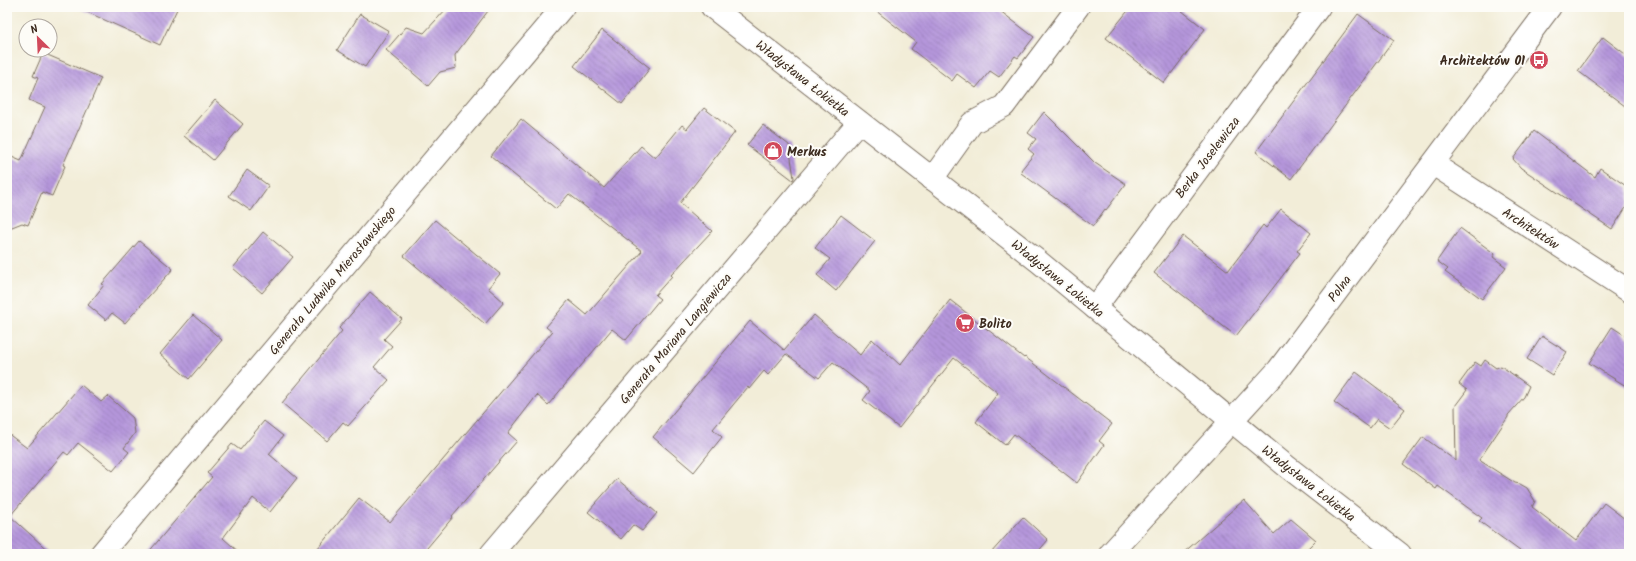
<svg xmlns="http://www.w3.org/2000/svg" width="1636" height="561" font-family="Kalam,sans-serif">
  <style>
    .building { fill: url(#building-back-hatch) }
    .lines { fill: none; stroke-linecap: round; stroke-linejoin: round }
    .minor-casing { stroke: #7b6e5f; stroke-width: 24 }
    .minor { stroke: #fff; stroke-width: 22 }
    .labels { text-anchor: middle; stroke-width: 4; stroke-linejoin: round; paint-order: stroke }
    .poi-label { font-size: 13px; font-weight: bold; fill: #3b2a1e; stroke: #fdfcf7; text-anchor: start }
    .street-label { font-size: 13px; fill: #3b2a1e; stroke: #fdfcf7 }
  </style>
  <defs>
    <pattern id="building-back-hatch" width="6" height="6" patternUnits="userSpaceOnUse"><rect width="6" height="6" fill="#b596dc"/><path d="M-1 5l2 2M0 0l6 6M5-1l2 2" fill="none" stroke="#947bb2"/></pattern>
  </defs>
  <rect width="100%" height="100%" fill="#fdfcf7"/>
  <filter id="ink" filterUnits="userSpaceOnUse"><feTurbulence type="fractalNoise" baseFrequency=".025" numOctaves="2"/><feDisplacementMap in="SourceGraphic" scale="8" xChannelSelector="R" yChannelSelector="G"/><feConvolveMatrix kernelMatrix="1 2 1 2 8 2 1 2 1" color-interpolation-filters="sRGB"/></filter>
  <filter id="wash" filterUnits="userSpaceOnUse"><feTurbulence type="fractalNoise" baseFrequency=".012" numOctaves="4" result="noise"/><feDisplacementMap in="SourceGraphic" scale="16" xChannelSelector="R" yChannelSelector="G"/><feGaussianBlur stdDeviation="0.9" result="paint"/><feColorMatrix in="noise" values="0 0 0 0 0 0 0 0 0 0 0 0 0 0 0 0 0 1.4 0 .05"/><feComposite in="paint" operator="in"/></filter>
  <g filter="url(#wash)">
    <rect width="100%" height="100%" fill="#f2edd8"/>
    <g id="blocks">
      <!-- building -->
      <g class="building">
        <polygon points="76,7 178,7 160,45"/>
        <polygon points="448,7 491,7 455,55 456,68 440,72 428,86 386,50 406,27 424,33"/>
        <polygon points="871,7 995,7 1034,37 1018,58 1015,56 999,77 990,71 976,88 957,74 952,81 911,49 916,42"/>
        <polygon points="1131,7 1177,7 1205,29 1164,83 1106,38"/>
        <polygon points="360,14 389,31 365,67 337,50"/>
        <polygon points="1358,14 1394,40 1291,179 1256,152"/>
        <polygon points="602,30 650,68 622,104 574,66"/>
        <polygon points="1603,37 1629,57 1629,109 1578,71"/>
        <polygon points="43,53 101,78 63,165 65,166 52,196 42,192 28,225 22,223 7,229 7,155 21,161 45,107 29,100 38,78 33,76"/>
        <polygon points="215,100 243,124 213,160 184,136"/>
        <polygon points="704,108 735,132 680,203 712,231 671,275 672,276 655,295 660,299 626,340 612,329 548,405 537,395 508,433 517,441 452,516 453,517 422,554 313,554 359,498 390,522 552,332 546,327 569,300 587,315 642,251 569,194 556,209 491,156 521,119 604,188 641,146 655,158 682,125 687,129"/>
        <polygon points="1044,112 1095,163 1126,184 1106,210 1105,209 1093,226 1021,173 1022,172 1021,170 1034,154 1028,149 1036,139 1028,133"/>
        <polygon points="763,125 789,145 794,178 793,180 747,145"/>
        <polygon points="1534,131 1595,177 1600,168 1629,188 1629,203 1612,229 1521,168 1513,159"/>
        <polygon points="247,170 269,186 251,211 229,196"/>
        <polygon points="1281,209 1311,233 1297,251 1300,253 1236,336 1154,273 1183,236 1228,271 1263,225 1266,228"/>
        <polygon points="841,215 875,241 836,291 817,275 830,259 815,248"/>
        <polygon points="435,220 500,274 488,288 504,302 485,324 404,256"/>
        <polygon points="1460,228 1495,254 1493,257 1506,267 1482,299 1445,272 1448,269 1437,261"/>
        <polygon points="263,232 293,257 262,293 233,268"/>
        <polygon points="139,241 173,269 125,323 112,313 106,320 88,305 104,285 102,284"/>
        <polygon points="370,292 402,319 384,339 392,346 374,367 389,380 348,426 343,422 327,441 282,403 342,331 339,328"/>
        <polygon points="950,300 1024,358 1025,357 1112,424 1099,441 1104,445 1077,483 1014,434 1005,445 976,422 998,393 954,358 899,428 863,400 870,391 833,362 819,378 786,354 768,375 764,371 749,389 748,387 713,429 722,437 694,472 653,437 750,321 784,350 814,315 860,355 872,339 900,365"/>
        <polygon points="193,315 222,340 189,379 160,354"/>
        <polygon points="1612,327 1629,338 1629,388 1589,363"/>
        <polygon points="1542,336 1567,352 1552,375 1527,359"/>
        <polygon points="1485,360 1496,368 1501,366 1529,386 1524,397 1508,415 1508,417 1479,460 1515,483 1520,484 1527,488 1535,501 1532,507 1576,541 1604,503 1629,522 1629,554 1524,554 1479,521 1482,518 1438,486 1436,489 1403,464 1423,437 1456,461 1455,406 1467,390 1459,384 1475,362 1481,366"/>
        <polygon points="1356,372 1405,409 1390,428 1377,419 1370,428 1334,402"/>
        <polygon points="81,385 101,402 108,396 133,418 135,433 124,448 129,452 113,471 78,443 68,455 64,452 10,516 52,554 7,554 7,433 27,448"/>
        <polygon points="264,421 283,436 269,454 297,478 270,512 253,498 223,538 241,554 147,554 212,477 207,473 232,444 240,450"/>
        <polygon points="617,479 657,513 642,531 633,525 621,539 588,512"/>
        <polygon points="1244,500 1274,534 1291,519 1316,540 1302,554 1182,554"/>
        <polygon points="1023,517 1048,540 1036,554 990,554"/>
      </g>
    </g>
  </g>
  <g filter="url(#ink)">
    <use href="#blocks" fill-opacity="0" stroke="#7b6e5f" stroke-width="1"/>
    <g class="lines">
      <defs>
        <g id="minor">
          <polyline points="712,7 1038,261 1285,465 1400,554"/>
          <polyline points="1433,164 1629,291"/>
          <polyline points="932,179 972,123 1004,106 1078,7"/>
          <polyline points="1095,308 1319,7"/>
          <polyline points="101,554 563,7"/>
          <polyline points="491,554 859,122"/>
          <polyline points="1110,554 1278,370 1550,7"/>
        </g>
      </defs>
      <!-- minor casing -->
      <use href="#minor" class="minor-casing"/>
      <!-- minor -->
      <use href="#minor" class="minor"/>
    </g>
  </g>
  <!-- icons -->
  <defs>
    <symbol id="bus-disc" viewBox="-11 -11 22 22"><circle r="9.5" fill="#d1495b" stroke="#fdfcf7"/><path d="M-5-6H5V4H4V6H2V4H-2V6H-4V4H-5ZM-3.5-4V0h7V-4ZM-3.5 1.2v1.5H-2V1.2ZM2 1.2v1.5H3.5V1.2Z" fill="#fff"/></symbol>
    <symbol id="shop-disc" viewBox="-11 -11 22 22"><circle r="9.5" fill="#d1495b" stroke="#fdfcf7"/><path d="M-5-2.5h2.3a2.7 3.5 0 0 1 5.4 0H5L5.5 6h-11ZM-1.5-2.5h3a1.5 2.3 0 0 0-3 0Z" fill="#fff"/></symbol>
    <symbol id="supermarket-disc" viewBox="-11 -11 22 22"><circle r="9.5" fill="#d1495b" stroke="#fdfcf7"/><path d="M-6-5.5h2.5l.6 2H6L4.5 2H-2.5L-4.4-4H-6ZM-1.5 3.2a1.3 1.3 0 1 0 .1 0ZM3 3.2a1.3 1.3 0 1 0 .1 0Z" fill="#fff"/></symbol>
  </defs>
  <g fill-rule="evenodd">
    <use href="#bus-disc" x="1528" y="49" width="22" height="22"/>
    <use href="#shop-disc" x="762" y="140" width="22" height="22"/>
    <use href="#supermarket-disc" x="954" y="312" width="22" height="22"/>
  </g>
  <g class="labels">
    <!-- poi labels -->
    <g class="poi-label">
      <text x="1525" y="65" text-anchor="end">Architektów 01</text>
      <text x="787" y="156">Merkus</text>
      <text x="979" y="328">Bolito</text>
    </g>
    <!-- street labels -->
    <g class="street-label">
      <text transform="translate(803 78) rotate(38)" y="5">Władysława Łokietka</text>
      <text transform="translate(1207 157) rotate(-53)" y="5">Berka Joselewicza</text>
      <text transform="translate(1531 228) rotate(33)" y="5">Architektów</text>
      <text transform="translate(1058 278) rotate(39)" y="5">Władysława Łokietka</text>
      <text transform="translate(332 280) rotate(-50)" y="5">Generała Ludwika Mierosławskiego</text>
      <text transform="translate(1339 288) rotate(-53)" y="5">Polna</text>
      <text transform="translate(675 338) rotate(-50)" y="5">Generała Mariana Langiewicza</text>
      <text transform="translate(1309 483) rotate(38)" y="5">Władysława Łokietka</text>
    </g>
  </g>
  <!-- margin -->
  <rect width="1636" height="561" fill="none" stroke="#fdfcf7" stroke-width="24"/>
  <!-- north arrow -->
  <g transform="translate(38 38) rotate(336)"><circle r="19" fill="#fdfcf7" stroke="#afa8a0"/>
  <path d="M0-3L7 15L0 10L-7 15Z" fill="#d1495b"/>
  <text y="-6" font-size="11" font-weight="bold" text-anchor="middle" fill="#3b2a1e">N</text>
  </g>
</svg>
